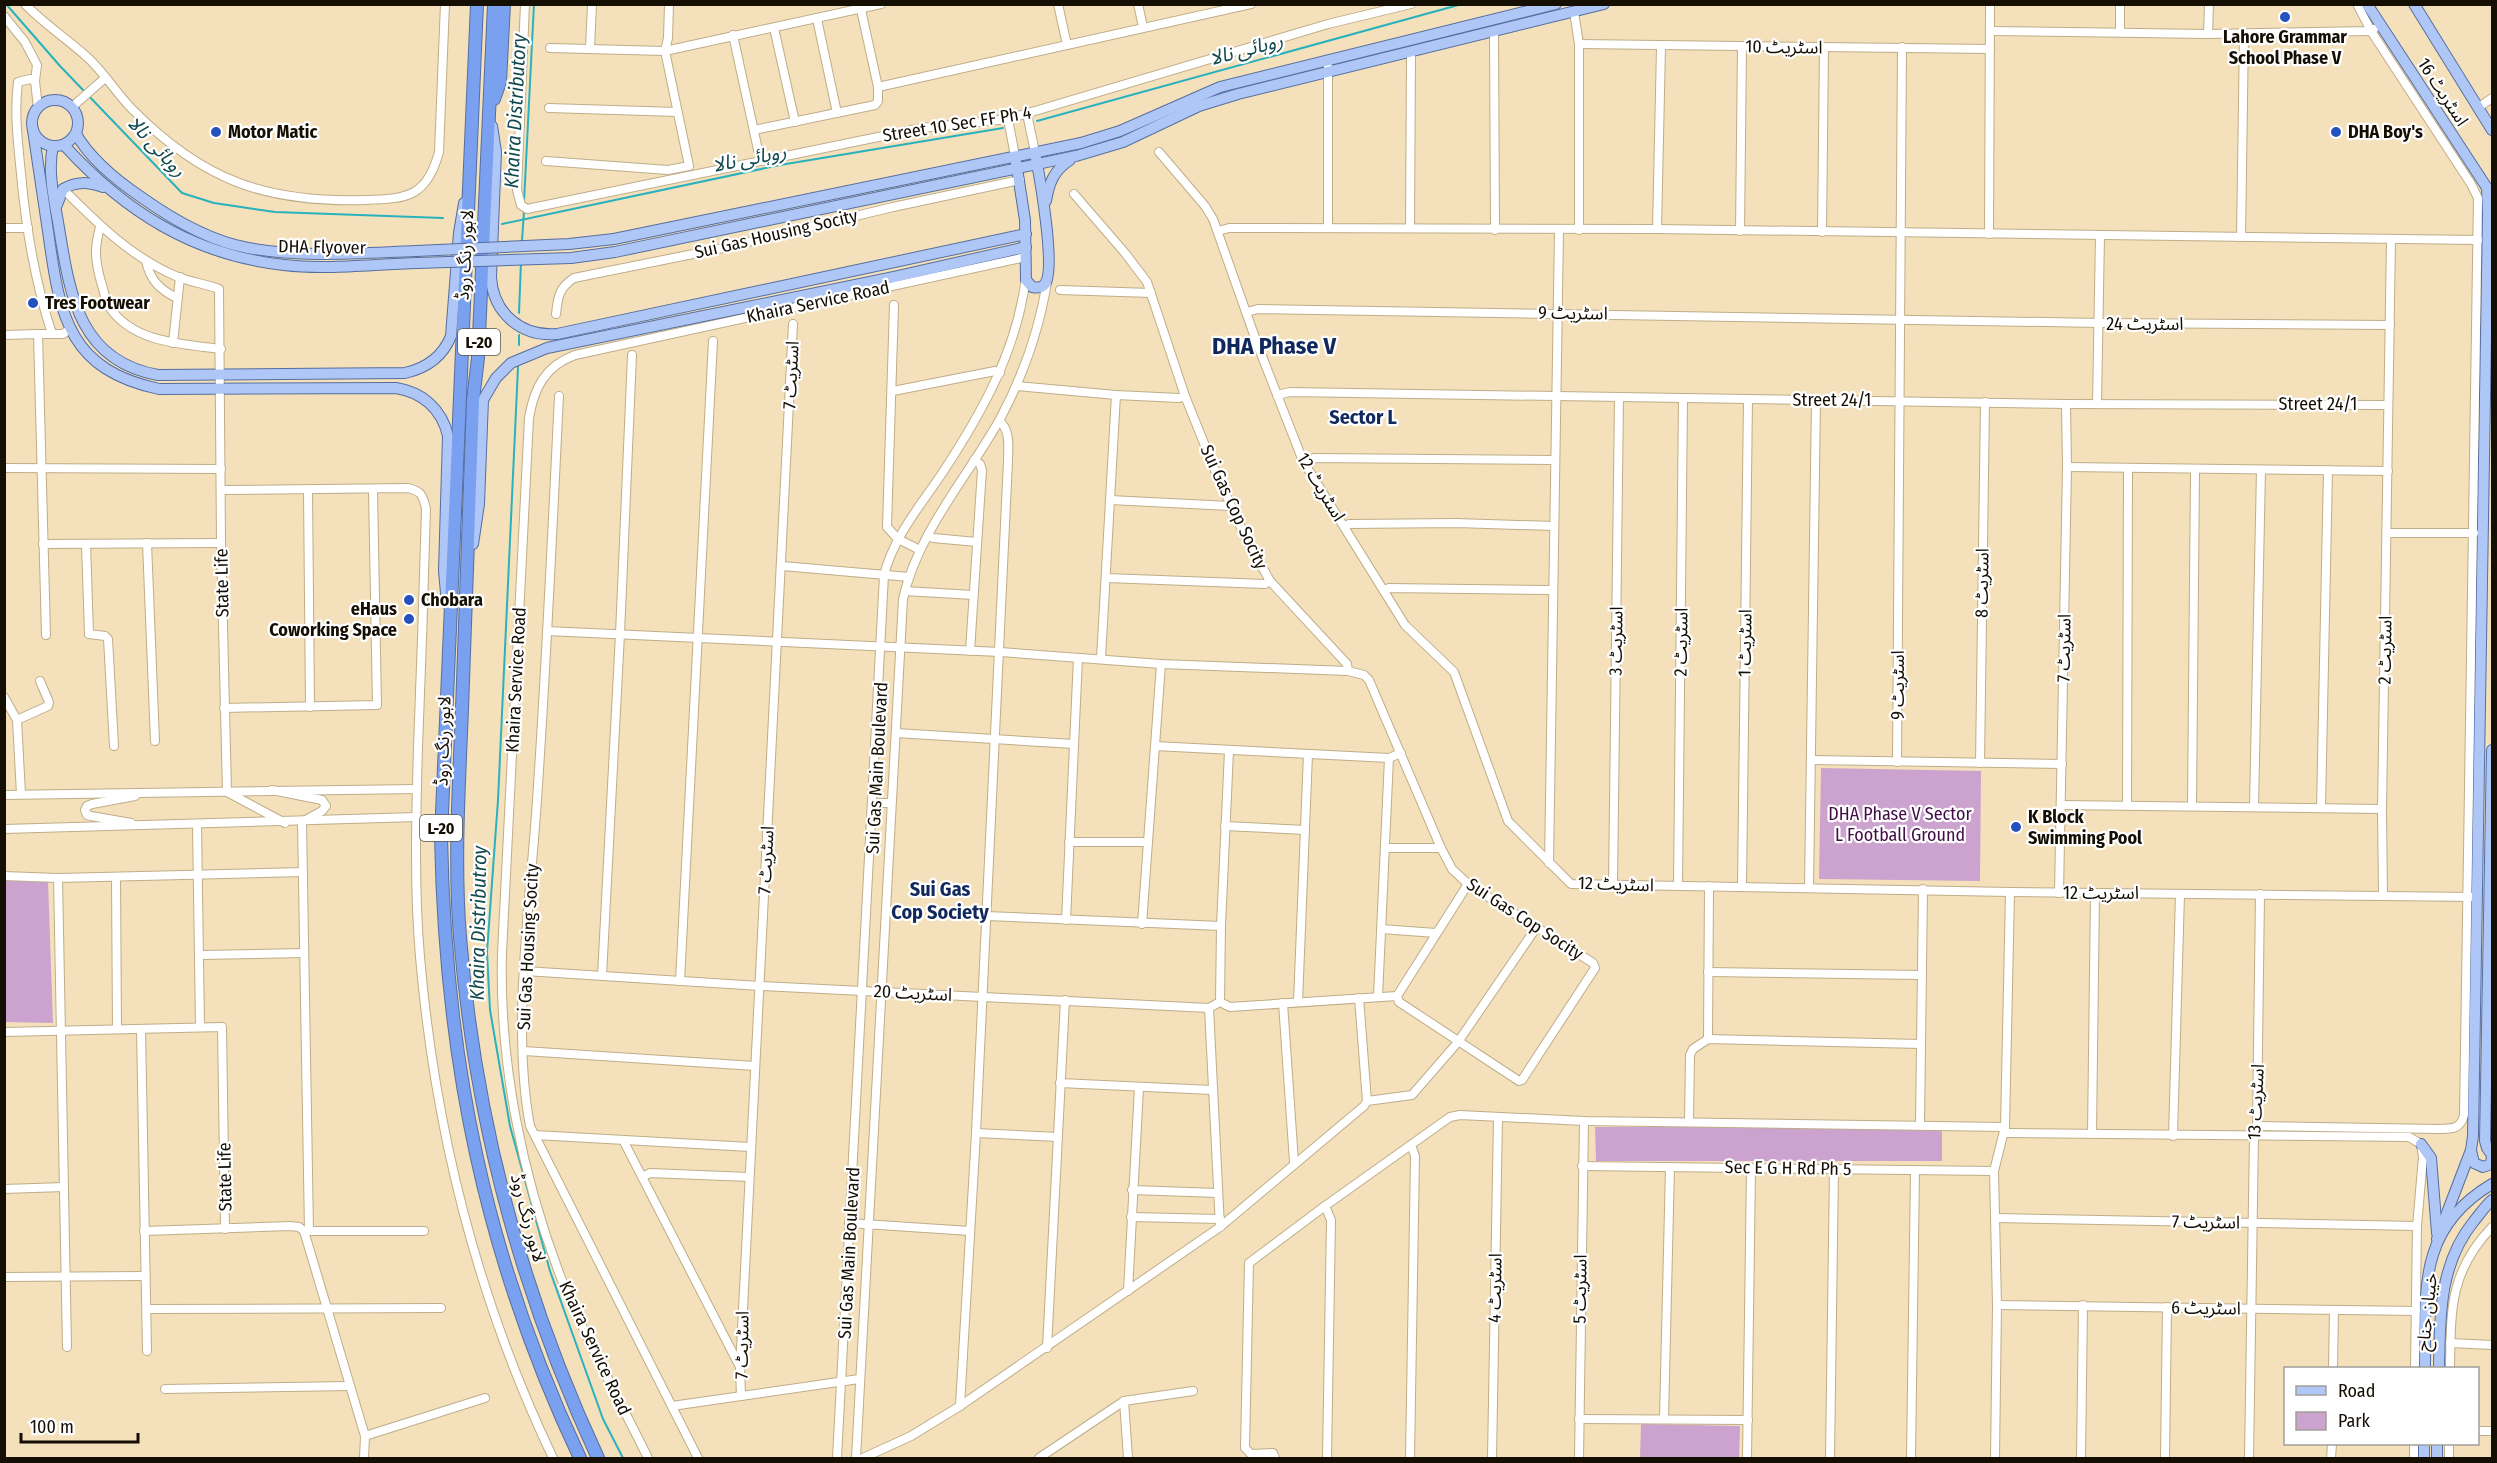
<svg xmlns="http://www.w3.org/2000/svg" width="2497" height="1463" font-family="'Fira Sans Condensed','Noto Sans Arabic',sans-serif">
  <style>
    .green { fill: #cca3cf }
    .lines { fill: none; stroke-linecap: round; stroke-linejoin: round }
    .stream { stroke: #29b1bd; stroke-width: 2 }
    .minor-casing { stroke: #bfad89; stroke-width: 10 }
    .major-casing { stroke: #566e9d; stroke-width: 12 }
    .highway-casing { stroke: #566e9d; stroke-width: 14 }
    .minor { stroke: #fff; stroke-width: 8 }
    .major { stroke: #afc7f6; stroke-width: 10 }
    .highway { stroke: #7aa1f0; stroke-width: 12 }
    .major-bridge-casing { stroke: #566e9d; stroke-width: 12; stroke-linecap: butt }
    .major-bridge { stroke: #afc7f6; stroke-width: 10 }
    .poi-dot { fill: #2451bf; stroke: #fff; stroke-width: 2 }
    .labels { text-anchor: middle; stroke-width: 4.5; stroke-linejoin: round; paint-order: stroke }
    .shield { fill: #fff; stroke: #5a564f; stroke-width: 1.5 }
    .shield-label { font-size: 16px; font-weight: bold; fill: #140e03 }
    .poi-label { font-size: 18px; font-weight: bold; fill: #140e03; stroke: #fff; text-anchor: start }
    .street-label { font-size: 18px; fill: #140e03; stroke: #fff }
    .park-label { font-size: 18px; fill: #420c47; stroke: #fff }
    .water-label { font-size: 20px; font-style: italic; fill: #124a4f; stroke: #fff }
    .neighbourhood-label { font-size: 20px; font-weight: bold; fill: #11285d; stroke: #fff }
    .district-label { font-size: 24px; font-weight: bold; fill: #11285d; stroke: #fff }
  </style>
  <rect width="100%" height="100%" fill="#f4e1bb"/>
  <!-- green -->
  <g class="green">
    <polygon points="1821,768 1981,771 1980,881 1819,879"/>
    <polygon points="5,881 48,881 53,1023 5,1022"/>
    <polygon points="1942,1126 1942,1161 1596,1161 1595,1127"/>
    <polygon points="1641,1424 1740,1426 1739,1458 1640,1458"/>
  </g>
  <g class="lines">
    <!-- stream -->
    <g class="stream">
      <polyline points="6,4 60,66 182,193 214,203 275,212 443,218"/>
      <polyline points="1037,121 1462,4"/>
      <polyline points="524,202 534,4"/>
      <polyline points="502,224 780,165 1003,128"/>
      <polyline points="522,241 524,211"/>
      <polyline points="519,313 521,262"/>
      <polyline points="519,345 519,335"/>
      <polyline points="518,367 498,800 487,952 490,1010 510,1126 550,1271 603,1419 623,1458"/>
    </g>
    <defs>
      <g id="minor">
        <path d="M 25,4 C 44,24 67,39 87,57 C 104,72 116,93 132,109 C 202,180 265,203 365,200 C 407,199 427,197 439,152 L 445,4"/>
        <polyline points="525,4 517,190 521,205 527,209 922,128 1008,119 1328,24 1411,4"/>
        <polyline points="1058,4 1067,45"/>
        <polyline points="1138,4 1143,27"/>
        <polyline points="2120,4 2120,32"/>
        <polyline points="1574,12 1579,44 1579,230"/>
        <polyline points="4,16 25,42 37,65 35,81 38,108"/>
        <polyline points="817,19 837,113"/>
        <polyline points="774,28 795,122"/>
        <polyline points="1990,31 2208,34 2371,31 2374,29"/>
        <polyline points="1494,32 1495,230"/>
        <polyline points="2208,34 2209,4"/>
        <polyline points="733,35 758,150"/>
        <polyline points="1579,44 1990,49"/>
        <polyline points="550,48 665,51 881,4"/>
        <polyline points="590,48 592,4"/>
        <path d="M 35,81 L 30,79 L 18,82 C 14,113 18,143 21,174 C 26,229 35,282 52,334"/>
        <polyline points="878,87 1251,4"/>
        <polyline points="72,107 105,78"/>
        <polyline points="2479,107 2492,98"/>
        <polyline points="549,108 677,112"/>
        <polyline points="1027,114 1035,152"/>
        <polyline points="1008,119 1015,156"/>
        <polyline points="754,130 875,105 878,101 878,87 860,5"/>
        <polyline points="1159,152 1205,206 1213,219 1258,346 1303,461 1405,625 1454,672 1508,821 1571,884 2010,892 2477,897"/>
        <polyline points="546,161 668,170 689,166 665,51 668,38 669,4"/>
        <path d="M 63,189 C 98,224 132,258 178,277 C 191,282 206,284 219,289 L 221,543 L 227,792 L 285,823"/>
        <polyline points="1074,194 1125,253 1147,282 1185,396 1216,473 1244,534 1270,581 1347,664 1348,671 1364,675 1369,680 1441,848 1452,869 1468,884 1593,963 1595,968 1522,1080 1519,1081 1399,1002 1397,996"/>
        <path d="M 100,227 C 94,249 95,260 101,282 C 104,290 105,302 110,308 C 134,343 183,344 221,349"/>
        <polyline points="4,228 28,228"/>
        <polyline points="1328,228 1328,67"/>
        <polyline points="1410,228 1411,53"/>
        <polyline points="1657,229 1661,47"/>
        <polyline points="1218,231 1229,228 1657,229 2478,240"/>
        <polyline points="1740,231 1742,46"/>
        <polyline points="1822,232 1824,47"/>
        <polyline points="1989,234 1990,4"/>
        <polyline points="2241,237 2244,33"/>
        <path d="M 146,261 C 150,280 160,290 177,298"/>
        <polyline points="1060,290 1151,293"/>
        <polyline points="894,305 887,527 898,539 920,550"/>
        <polyline points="1247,312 1258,309 2100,323 2390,325"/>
        <path d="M 556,314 C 558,296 559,288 574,278 L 723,248 L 893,207 L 1020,180"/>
        <polyline points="38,334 63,334 70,329"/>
        <polyline points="4,335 38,334 46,635"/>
        <polyline points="173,343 180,277"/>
        <polyline points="1017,386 1116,395 1179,398 1185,396"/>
        <polyline points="893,391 995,371 1000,373"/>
        <polyline points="1277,395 1290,392 2066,404 2388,405"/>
        <path d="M 559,396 C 552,535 546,675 536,814 C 529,911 512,1031 530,1126 L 698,1458"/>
        <polyline points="2097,403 2100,235"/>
        <polyline points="1303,461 1314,458 1554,460"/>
        <polyline points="2067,467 2388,471"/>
        <polyline points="4,468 221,469"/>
        <path d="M 221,490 L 408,488 C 421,491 423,495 426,509 C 424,588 421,668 418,747 C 416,817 414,887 420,957 C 435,1130 478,1301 553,1458"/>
        <polyline points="308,490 310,707"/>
        <polyline points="1110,500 1230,506"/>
        <polyline points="1345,527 1349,524 1456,523 1553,526"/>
        <polyline points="2387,533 2474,533"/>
        <polyline points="928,535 933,538 977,542"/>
        <polyline points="147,543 155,741"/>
        <polyline points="43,544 221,543"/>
        <polyline points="86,544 89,634 105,636 108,639 114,746"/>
        <polyline points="782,566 909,577"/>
        <polyline points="1107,578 1265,584 1270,581"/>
        <polyline points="1384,590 1389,588 1551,590"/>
        <polyline points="905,591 973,595"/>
        <polyline points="547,631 1000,652 1161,664 1348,671"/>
        <polyline points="970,651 982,470 980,464 974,460"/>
        <polyline points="1101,658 1116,395"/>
        <polyline points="4,697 17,720 21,794"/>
        <polyline points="224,708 377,705 373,490"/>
        <polyline points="17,720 48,706 49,702 40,681"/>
        <polyline points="896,733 1074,744"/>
        <polyline points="1155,746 1389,758 1401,753"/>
        <polyline points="1812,760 2062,764"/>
        <polyline points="1897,762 1902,47"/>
        <polyline points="1980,763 1985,402"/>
        <polyline points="272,790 322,800 326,806 322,811 302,822 309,1231"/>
        <polyline points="4,795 417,789"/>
        <polyline points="872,803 891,803"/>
        <polyline points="2061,805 2382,809"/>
        <polyline points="2127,805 2128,469"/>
        <polyline points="2192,806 2195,470"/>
        <polyline points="2254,807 2261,470"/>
        <polyline points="2321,808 2328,470"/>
        <polyline points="131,823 91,816 87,815 85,810 87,806 92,804 135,796"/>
        <polyline points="197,825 200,1026"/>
        <polyline points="1225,826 1305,830"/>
        <polyline points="4,829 417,817"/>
        <polyline points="1069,842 1148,842"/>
        <polyline points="1385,848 1441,848"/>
        <polyline points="1549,863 1559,231"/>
        <polyline points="4,876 58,878 303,872"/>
        <polyline points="116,877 117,1029"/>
        <polyline points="58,878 67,1347"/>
        <polyline points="1613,885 1619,398"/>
        <polyline points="1678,885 1683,398"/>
        <polyline points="1742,886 1748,399"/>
        <polyline points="1809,887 1816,400"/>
        <polyline points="2059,893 2067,467 2066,404"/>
        <polyline points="2383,896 2382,809 2391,239"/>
        <polyline points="986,916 1221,926"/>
        <polyline points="1066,920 1078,658"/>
        <polyline points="1142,924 1161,664"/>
        <polyline points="1381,929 1436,933"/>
        <polyline points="200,955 304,953"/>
        <polyline points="525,971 760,986 1209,1008 1220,1002 1230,1007 1397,996 1468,884"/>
        <polyline points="1708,972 1922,975"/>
        <polyline points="602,976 620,634 632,355"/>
        <polyline points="680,981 713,341"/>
        <polyline points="1378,997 1389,758"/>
        <polyline points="1220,1002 1221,926 1229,751"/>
        <polyline points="1298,1002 1308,754"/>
        <polyline points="1283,1003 1294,1162"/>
        <polyline points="1209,1008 1220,1227"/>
        <polyline points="141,1029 147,1351"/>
        <polyline points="4,1032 222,1027 225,1229"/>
        <polyline points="1708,1039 1709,886"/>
        <polyline points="524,1051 755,1066"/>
        <polyline points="1060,1083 1212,1090"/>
        <polyline points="1367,1101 1412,1095 1458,1042 1536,928"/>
        <polyline points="1689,1121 1690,1055 1693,1049 1708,1039 1921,1044"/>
        <polyline points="1920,1124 1923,889"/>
        <path d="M 2257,1126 L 2438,1129 C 2452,1129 2461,1129 2464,1115 L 2478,198 L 2471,184 L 2371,31 L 2357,4"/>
        <polyline points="976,1133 1058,1137"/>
        <polyline points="2004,1133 2409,1137 2421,1144 2423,1157 2417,1226 2415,1368"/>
        <polyline points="2092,1134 2095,893"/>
        <polyline points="535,1135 750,1147"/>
        <polyline points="2173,1136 2180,894"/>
        <polyline points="623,1140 740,1367"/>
        <polyline points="1582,1166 1994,1171"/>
        <polyline points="642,1177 650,1173 749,1177"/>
        <polyline points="4,1189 64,1187"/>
        <polyline points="1132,1190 1218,1193"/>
        <polyline points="1325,1206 1331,1220 1327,1458"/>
        <polyline points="1131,1217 1220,1219"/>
        <polyline points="1996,1218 2417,1226"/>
        <polyline points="849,1223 970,1231"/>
        <polyline points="144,1231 290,1226 299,1227 304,1231 424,1231"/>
        <polyline points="304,1231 365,1436 364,1458"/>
        <polyline points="4,1277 145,1276"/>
        <polyline points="1128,1291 1139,1088"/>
        <polyline points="1997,1305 2416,1311"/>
        <polyline points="147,1309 441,1308"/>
        <polyline points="2450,1343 2492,1345"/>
        <polyline points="1047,1348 1065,1000"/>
        <polyline points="2333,1368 2334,1310"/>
        <path d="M 2450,1368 C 2451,1311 2449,1272 2492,1227"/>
        <polyline points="165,1389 350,1386"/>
        <polyline points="741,1396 740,1368 793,324"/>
        <polyline points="1124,1401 1128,1458"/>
        <polyline points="672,1406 859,1379"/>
        <path d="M 960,1406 L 976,1133 L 1008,461 C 1008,447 1011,430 999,421"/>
        <polyline points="1664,1418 1670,1167"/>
        <polyline points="1579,1419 1748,1420"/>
        <polyline points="2478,1431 2492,1431"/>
        <polyline points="365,1436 485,1398"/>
        <path d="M 648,1458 C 619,1399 586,1340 561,1278 C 522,1176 499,1062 502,953 L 529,418 C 534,388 545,366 575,355 L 1026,257"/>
        <path d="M 837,1458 L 884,575 C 894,536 921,505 943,472 C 983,411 1017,350 1026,277"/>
        <path d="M 856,1458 L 903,599 C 918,532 967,478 1000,419 C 1023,376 1039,331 1047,282"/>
        <polyline points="863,1458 911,1436 960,1406 1220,1227 1364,1106 1367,1101 1359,998"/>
        <polyline points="1039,1458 1124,1401 1193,1391"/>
        <polyline points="1275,1458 1273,1453 1251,1454 1245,1448 1249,1263 1325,1206 1450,1117 1460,1115 1584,1121 2005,1127"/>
        <polyline points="1410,1458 1415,1156 1411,1145"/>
        <polyline points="1492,1458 1498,1117"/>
        <polyline points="1579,1458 1584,1121"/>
        <polyline points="1747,1458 1751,1169"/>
        <polyline points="1830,1458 1834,1168"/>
        <polyline points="1911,1458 1915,1170"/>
        <polyline points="1995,1458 1997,1305 1994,1171 2005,1127 2010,892"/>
        <polyline points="2081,1458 2083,1305"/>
        <polyline points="2165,1458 2167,1307"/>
        <polyline points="2249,1458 2254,1136 2257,1126 2260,894"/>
        <polyline points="2331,1458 2332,1444"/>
        <polyline points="2414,1458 2414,1444"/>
        <polyline points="2449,1458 2449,1444"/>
      </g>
      <g id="major">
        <polyline points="2367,4 2491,194"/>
        <polyline points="2414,4 2492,130"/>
        <circle cx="55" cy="123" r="23"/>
        <path d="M 492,126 L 496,152 L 491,277 C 493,313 521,337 557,334 L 1026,234"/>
        <path d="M 33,130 C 38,166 44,202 49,238 C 60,318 70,370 159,389 L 396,388 C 422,392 442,409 448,436 L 444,571 L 447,604"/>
        <path d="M 76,134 C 91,160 116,180 141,197 C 172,219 209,241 248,248 C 303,258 361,253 416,251"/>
        <path d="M 64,145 C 124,211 193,255 284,265 C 327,270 373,264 417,263"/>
        <path d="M 53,146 C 47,172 55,203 59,228 C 70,295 79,361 158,375 L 405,373 C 427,368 443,356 451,336 L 459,233 L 464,203"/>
        <path d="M 1016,162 L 1025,220 L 1026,280 L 1032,287 C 1037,288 1042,288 1045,284 C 1056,269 1040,179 1036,158"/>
        <path d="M 1046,201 C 1049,183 1054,170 1070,160"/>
        <path d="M 57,205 L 63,189 C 77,181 88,182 103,187"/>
        <polyline points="614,239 1081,143 1120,131 1220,87 1556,4"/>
        <polyline points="615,252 1076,156 1123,142 1199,106 1238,94 1604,4"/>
        <polyline points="473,544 479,504 483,400 496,378 511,363 547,348 894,277 1026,247"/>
        <polyline points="2492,750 2485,1141 2487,1148 2492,1155"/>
        <polyline points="2421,1144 2431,1158 2437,1233"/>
        <polyline points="2471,1150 2474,1163 2483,1167 2491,1164 2492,1155"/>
        <polyline points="2437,1239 2471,1150 2473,1136 2488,213 2487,188"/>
        <path d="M 2425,1368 C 2426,1292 2416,1229 2492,1184"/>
        <path d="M 2439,1368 C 2440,1316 2439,1264 2474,1221 C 2480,1214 2485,1206 2492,1200"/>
        <polyline points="2424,1458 2424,1444"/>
        <polyline points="2437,1458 2437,1444"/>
      </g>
      <g id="highway">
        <path d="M 477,4 L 441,836 C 445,1059 485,1257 580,1458"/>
        <path d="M 494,4 L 478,358 L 473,400 C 470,503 466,606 462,709 C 459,785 454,862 460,937 C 475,1119 521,1293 598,1458"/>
        <polyline points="494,99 500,82 504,4"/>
      </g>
    </defs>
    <!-- minor casing -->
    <use href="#minor" class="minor-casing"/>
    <!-- major casing -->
    <use href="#major" class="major-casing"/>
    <!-- highway casing -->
    <use href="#highway" class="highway-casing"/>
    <!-- minor -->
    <use href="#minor" class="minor"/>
    <!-- major -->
    <use href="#major" class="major"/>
    <!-- highway -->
    <use href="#highway" class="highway"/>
    <defs>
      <g id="major-bridge">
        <polyline points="416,251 569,244 614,239"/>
        <polyline points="417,263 571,258 615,252"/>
      </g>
    </defs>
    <!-- major-bridge casing -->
    <use href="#major-bridge" class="major-bridge-casing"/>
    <!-- major-bridge -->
    <use href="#major-bridge" class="major-bridge"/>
  </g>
  <!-- markers -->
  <g class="poi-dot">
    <circle cx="2285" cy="17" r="6"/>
    <circle cx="216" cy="132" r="6"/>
    <circle cx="2336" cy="132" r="6"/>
    <circle cx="33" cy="303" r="6"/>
    <circle cx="409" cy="600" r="6"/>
    <circle cx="409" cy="619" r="6"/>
    <circle cx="2016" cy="827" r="6"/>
  </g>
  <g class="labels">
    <!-- shield labels -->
    <g class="shield">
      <rect x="458" y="329" width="42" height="26" rx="4.5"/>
      <rect x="420" y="815" width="42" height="26" rx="4.5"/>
    </g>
    <g class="shield-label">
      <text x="479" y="348">L-20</text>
      <text x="441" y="834">L-20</text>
    </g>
    <!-- poi labels -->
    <g class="poi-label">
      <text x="2285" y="43" text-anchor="middle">Lahore Grammar<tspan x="2285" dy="21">School Phase V</tspan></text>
      <text x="228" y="138">Motor Matic</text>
      <text x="2348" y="138">DHA Boy's</text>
      <text x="45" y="309">Tres Footwear</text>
      <text x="421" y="606">Chobara</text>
      <text x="397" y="615" text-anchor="end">eHaus<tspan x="397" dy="21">Coworking Space</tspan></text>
      <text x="2028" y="823">K Block<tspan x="2028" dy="21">Swimming Pool</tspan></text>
    </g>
    <!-- street labels -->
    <g class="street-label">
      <text transform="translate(1784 47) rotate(1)" y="6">اسٹریٹ 10</text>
      <text transform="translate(2443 92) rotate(57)" y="6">اسٹریٹ 16</text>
      <text transform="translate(957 124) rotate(-9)" y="6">Street 10 Sec FF Ph 4</text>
      <text transform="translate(776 234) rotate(-13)" y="6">Sui Gas Housing Socity</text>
      <text transform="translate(322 247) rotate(1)" y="6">DHA Flyover</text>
      <text transform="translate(465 255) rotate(-87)" y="6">لاہور رنگ روڈ</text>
      <text transform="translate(818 302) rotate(-12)" y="6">Khaira Service Road</text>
      <text transform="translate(1573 313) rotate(1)" y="6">اسٹریٹ 9</text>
      <text x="2145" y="330">اسٹریٹ 24</text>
      <text transform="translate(791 375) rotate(-87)" y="6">اسٹریٹ 7</text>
      <text x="1832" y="406">Street 24/1</text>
      <text x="2318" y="410">Street 24/1</text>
      <text transform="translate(1321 487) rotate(59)" y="6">اسٹریٹ 12</text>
      <text transform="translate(1234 507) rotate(65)" y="6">Sui Gas Cop Socity</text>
      <text transform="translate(222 583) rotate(-91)" y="6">State Life</text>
      <text transform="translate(1982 583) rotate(-89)" y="6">اسٹریٹ 8</text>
      <text transform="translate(1616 641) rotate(-89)" y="6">اسٹریٹ 3</text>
      <text transform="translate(1681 642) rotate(-89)" y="6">اسٹریٹ 2</text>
      <text transform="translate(1745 643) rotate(-89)" y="6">اسٹریٹ 1</text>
      <text transform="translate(2064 648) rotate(-89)" y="6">اسٹریٹ 7</text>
      <text transform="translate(2385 650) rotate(-89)" y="6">اسٹریٹ 2</text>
      <text transform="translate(516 680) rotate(-87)" y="6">Khaira Service Road</text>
      <text transform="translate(1898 685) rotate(-90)" y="6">اسٹریٹ 9</text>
      <text transform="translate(443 741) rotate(-88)" y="6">لاہور رنگ روڈ</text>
      <text transform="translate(877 768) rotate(-87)" y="6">Sui Gas Main Boulevard</text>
      <text transform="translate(766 860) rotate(-87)" y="6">اسٹریٹ 7</text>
      <text transform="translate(1616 884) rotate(2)" y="6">اسٹریٹ 12</text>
      <text x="2101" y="899">اسٹریٹ 12</text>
      <text transform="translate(1525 919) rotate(33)" y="6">Sui Gas Cop Socity</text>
      <text transform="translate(528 947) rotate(-87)" y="6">Sui Gas Housing Socity</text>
      <text transform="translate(913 993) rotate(3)" y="6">اسٹریٹ 20</text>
      <text transform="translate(2256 1102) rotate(-87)" y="6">اسٹریٹ 13</text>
      <text transform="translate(1788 1168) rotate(1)" y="6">Sec E G H Rd Ph 5</text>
      <text transform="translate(225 1177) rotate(-91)" y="6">State Life</text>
      <text transform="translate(528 1218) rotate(75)" y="6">لاہور رنگ روڈ</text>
      <text transform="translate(2206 1222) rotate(1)" y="6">اسٹریٹ 7</text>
      <text transform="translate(849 1253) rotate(-87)" y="6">Sui Gas Main Boulevard</text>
      <text transform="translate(1495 1288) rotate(-89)" y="6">اسٹریٹ 4</text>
      <text transform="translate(1580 1289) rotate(-89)" y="6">اسٹریٹ 5</text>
      <text transform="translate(2206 1308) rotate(1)" y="6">اسٹریٹ 6</text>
      <text transform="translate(2427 1312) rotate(-84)" y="6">خیبان جناح</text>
      <text transform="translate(742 1345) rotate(-89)" y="6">اسٹریٹ 7</text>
      <text transform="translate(595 1348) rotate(65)" y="6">Khaira Service Road</text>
    </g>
    <!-- park labels -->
    <g class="park-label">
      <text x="1900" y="820">DHA Phase V Sector<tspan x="1900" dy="21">L Football Ground</tspan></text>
    </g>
    <!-- water labels -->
    <g class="water-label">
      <text transform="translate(1246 49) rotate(-15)" y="7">روہائی نالا</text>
      <text transform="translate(515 111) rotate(-87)" y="7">Khaira Distributory</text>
      <text transform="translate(157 146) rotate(47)" y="7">روہائی نالا</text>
      <text transform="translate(749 158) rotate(-11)" y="7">روہائی نالا</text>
      <text transform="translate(478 923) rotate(-89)" y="7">Khaira Distributroy</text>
    </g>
    <!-- neighbourhood labels -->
    <g class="neighbourhood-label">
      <text x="1363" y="424">Sector L</text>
      <text x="940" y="896">Sui Gas<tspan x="940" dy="23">Cop Society</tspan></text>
    </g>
    <!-- district labels -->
    <g class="district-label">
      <text x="1274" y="354">DHA Phase V</text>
    </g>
  </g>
  <!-- border -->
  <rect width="2497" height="1463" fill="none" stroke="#140e03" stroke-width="12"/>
  <!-- legend -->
  <rect x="2284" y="1367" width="195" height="78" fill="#ffffff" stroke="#a19f9a" stroke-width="1.5"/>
  <rect x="2296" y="1386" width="30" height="9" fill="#afc7f6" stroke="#a19f9a" stroke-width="1.5"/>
  <text x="2338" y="1397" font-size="18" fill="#140e03">Road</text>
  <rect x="2296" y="1412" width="30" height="18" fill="#cca3cf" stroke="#a19f9a" stroke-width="1.5"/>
  <text x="2338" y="1427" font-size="18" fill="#140e03">Park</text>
  <!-- scale -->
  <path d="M21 1433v9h117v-9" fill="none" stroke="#140e03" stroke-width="3"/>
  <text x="30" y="1433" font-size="18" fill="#140e03" stroke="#ffffff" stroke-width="4.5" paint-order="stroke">100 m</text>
</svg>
